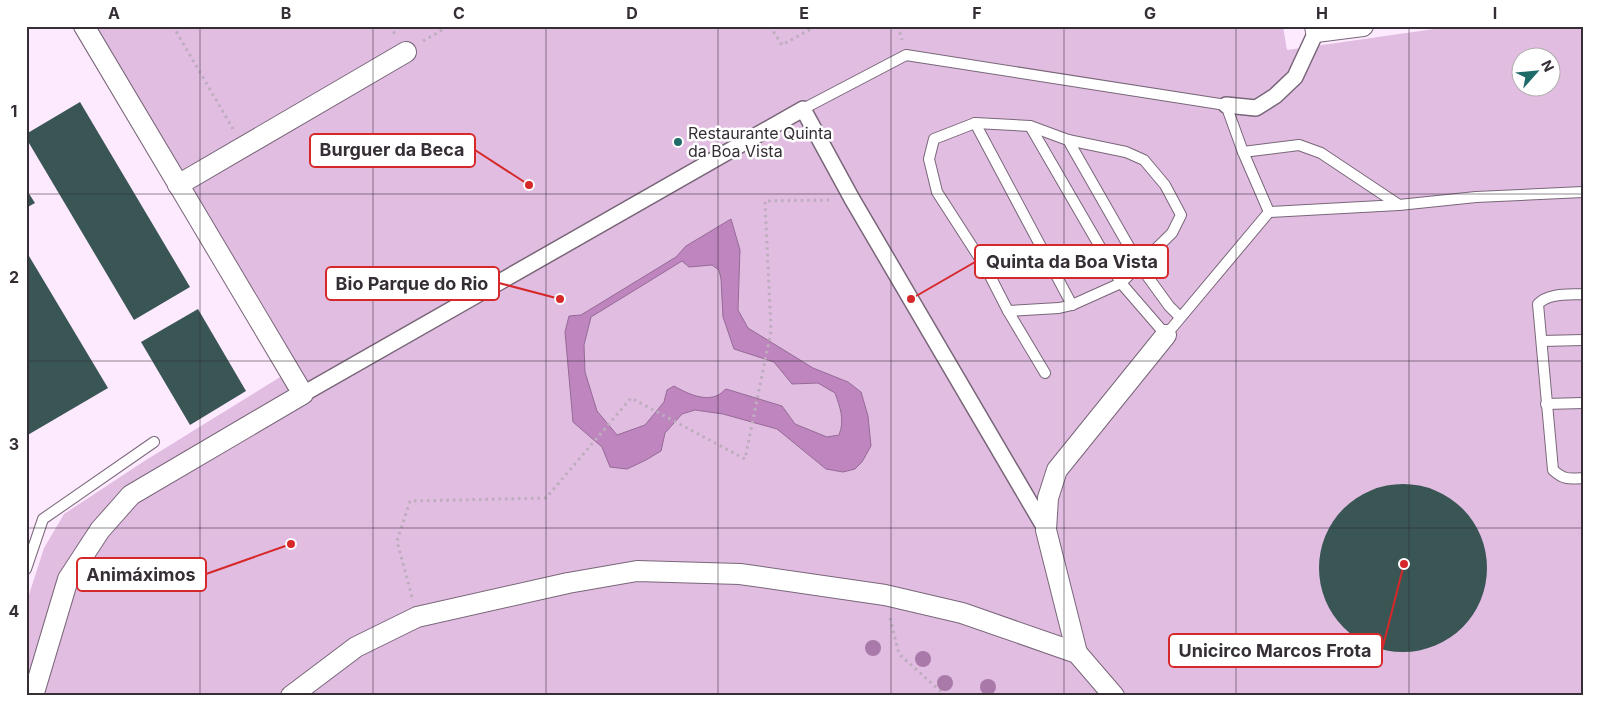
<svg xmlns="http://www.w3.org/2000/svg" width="1609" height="722" font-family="Inter,sans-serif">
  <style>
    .green { fill: #e1bde2; fill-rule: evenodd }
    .water { fill: #be85bf; stroke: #956b96; fill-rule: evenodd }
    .building { fill: #395655 }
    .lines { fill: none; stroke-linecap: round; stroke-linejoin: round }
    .service-casing { stroke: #796779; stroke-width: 12 }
    .pedestrian-casing { stroke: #796779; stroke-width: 18 }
    .minor-casing { stroke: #796779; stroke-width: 22 }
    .path { stroke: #bdadbd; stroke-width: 3; stroke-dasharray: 2.5 4; stroke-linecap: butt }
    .service { stroke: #fff; stroke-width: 10 }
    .pedestrian { stroke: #fff; stroke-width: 15 }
    .minor { stroke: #fff; stroke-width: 20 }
    .tree { fill: #a879a9 }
    .grid { fill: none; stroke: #352e35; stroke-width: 1; stroke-opacity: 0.55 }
    .poi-dot { fill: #1f6b6a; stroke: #fff; stroke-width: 2 }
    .labels { text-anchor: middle; stroke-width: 5; stroke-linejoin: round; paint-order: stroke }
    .poi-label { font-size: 16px; fill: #352e35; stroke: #fff; text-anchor: start }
    .leader { fill: none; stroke: #d62828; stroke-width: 2 }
    .callout-dot { fill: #d62828; stroke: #fff; stroke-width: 2 }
    .callout { fill: #fff; stroke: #d62828; stroke-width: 2 }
    .callout-label { font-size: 18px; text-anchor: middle; font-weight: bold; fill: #352e35 }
    .neatline { fill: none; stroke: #352e35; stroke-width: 2 }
    .grid-label { font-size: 16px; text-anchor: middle; font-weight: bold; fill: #352e35 }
  </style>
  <rect width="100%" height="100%" fill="#feeafe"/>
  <!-- green -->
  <path class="green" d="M 71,26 L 1283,26 L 1287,50 L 1455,26 L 1583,26 L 1583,696 L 26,696 L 26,604 L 44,548 L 64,514 L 146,460 L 285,374 L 191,225 ZM 1522,58 L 1552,58 L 1552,88 L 1522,88 Z"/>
  <!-- water -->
  <path class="water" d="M 731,219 L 740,250 L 738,310 L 748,328 L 813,368 L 848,382 L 861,392 L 868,416 L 871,446 L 862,462 L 855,469 L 843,472 L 826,469 L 777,429 L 723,414 L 695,410 L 682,414 L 665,433 L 661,451 L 646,460 L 627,469 L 610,467 L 602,447 L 573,422 L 565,332 L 569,316 L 581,315 L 676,257 L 686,246 ZM 682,261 L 689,267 L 712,265 L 719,270 L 721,279 L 723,317 L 734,349 L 774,362 L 792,384 L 818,383 L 835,393 C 840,407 845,420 839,435 L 827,437 L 795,424 L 782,406 L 726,389 C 723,391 720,395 716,396 C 703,401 686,393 674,386 L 667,390 L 664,402 L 645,425 L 617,435 L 597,411 L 585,372 L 584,345 L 591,317 Z"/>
  <!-- building -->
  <g class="building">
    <polygon points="80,102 190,287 134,320 26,138 26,134"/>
    <polygon points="26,189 35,203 26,208"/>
    <polygon points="29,256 108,388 26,436 26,258"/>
    <polygon points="198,309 246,391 190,425 141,342"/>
    <circle cx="1403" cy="568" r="84"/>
  </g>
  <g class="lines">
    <defs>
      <g id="service">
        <polyline points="803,109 906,55 1226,105 1243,152 1269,212 1166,335 1121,283 1030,126"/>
        <polyline points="975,123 1072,305"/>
        <polyline points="1243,152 1299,145 1321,153 1399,205"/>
        <polyline points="1269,212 1399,205 1476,197 1583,192"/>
        <path d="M 1583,294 C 1568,295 1549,293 1538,304 L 1553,470 C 1564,480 1569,479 1583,478"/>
        <polyline points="1008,311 1059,308 1072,305 1121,283 1172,233 1181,215 1165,185 1144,160 1126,152 1068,140"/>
        <polyline points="1542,341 1583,340"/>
        <polyline points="1045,373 1008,311 986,268 937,192 929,159 934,139 975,123 1030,126 1068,140 1140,266 1169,306 1180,317"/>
        <polyline points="1546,404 1583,403"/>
        <polyline points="26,569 43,519 154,442"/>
      </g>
      <g id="pedestrian">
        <polyline points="1226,105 1256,108 1275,96 1295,77 1316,32"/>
        <polyline points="303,394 803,109 852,199 1046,530"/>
      </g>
      <g id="minor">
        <polyline points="1315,26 1316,32 1363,26"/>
        <polyline points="178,185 406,52"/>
        <polyline points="1077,653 1046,530 1048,498 1057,470 1166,335"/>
        <polyline points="33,696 68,579 100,530 131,495 303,394 84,26"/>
        <polyline points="291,696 356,647 417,617 568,583 637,571 740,574 885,595 962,613 1077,653 1114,696"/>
      </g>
    </defs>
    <!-- service casing -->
    <use href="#service" class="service-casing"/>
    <!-- pedestrian casing -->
    <use href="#pedestrian" class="pedestrian-casing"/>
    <!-- minor casing -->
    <use href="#minor" class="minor-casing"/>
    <!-- path -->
    <g class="path">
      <polyline points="173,26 233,129"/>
      <polyline points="390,26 395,34"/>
      <polyline points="770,26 782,45 816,26"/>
      <polyline points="898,26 902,40"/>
      <polyline points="423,41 449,26"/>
      <polyline points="412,597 397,541 410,501 546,498 631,398 745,459 771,331 765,201 831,200"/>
      <polyline points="890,618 899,654 946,696"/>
    </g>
    <!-- service -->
    <use href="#service" class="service"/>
    <!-- pedestrian -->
    <use href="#pedestrian" class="pedestrian"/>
    <!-- minor -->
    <use href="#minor" class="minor"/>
  </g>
  <!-- trees -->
  <g class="tree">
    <circle cx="873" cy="648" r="8"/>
    <circle cx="923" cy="659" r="8"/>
    <circle cx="945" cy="683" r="8"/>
    <circle cx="988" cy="687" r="8"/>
  </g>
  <!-- grid -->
  <path class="grid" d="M 200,26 L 200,696M 373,26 L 373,696M 546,26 L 546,696M 718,26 L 718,696M 891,26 L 891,696M 1064,26 L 1064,696M 1236,26 L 1236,696M 1409,26 L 1409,696M 26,194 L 1583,194M 26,361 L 1583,361M 26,528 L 1583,528"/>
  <!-- markers -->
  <circle class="poi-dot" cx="678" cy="142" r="5"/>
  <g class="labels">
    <!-- poi labels -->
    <g class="poi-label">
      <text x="688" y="139">Restaurante Quinta<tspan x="688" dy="18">da Boa Vista</tspan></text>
    </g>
  </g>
  <!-- callouts -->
  <path class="leader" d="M529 185L475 150M911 299L975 262M560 299L499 283M291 544L206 574M1404 564L1382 650"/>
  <g class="callout-dot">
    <circle cx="529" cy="185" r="5"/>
    <circle cx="911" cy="299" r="5"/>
    <circle cx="560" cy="299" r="5"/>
    <circle cx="291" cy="544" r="5"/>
    <circle cx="1404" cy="564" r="5"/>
  </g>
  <g class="callout">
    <rect x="310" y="134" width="165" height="33" rx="5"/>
    <rect x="975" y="245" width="193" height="33" rx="5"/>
    <rect x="326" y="267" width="173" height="33" rx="5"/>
    <rect x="77" y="558" width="129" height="33" rx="5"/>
    <rect x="1169" y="634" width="213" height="33" rx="5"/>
  </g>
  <g class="callout-label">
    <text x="392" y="156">Burguer da Beca</text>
    <text x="1072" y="268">Quinta da Boa Vista</text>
    <text x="412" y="290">Bio Parque do Rio</text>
    <text x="141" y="581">Animáximos</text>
    <text x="1275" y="657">Unicirco Marcos Frota</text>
  </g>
  <!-- border -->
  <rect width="1609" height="722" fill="none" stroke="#ffffff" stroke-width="55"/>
  <!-- north arrow -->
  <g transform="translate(1536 72) rotate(63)"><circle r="24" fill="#ffffff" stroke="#aeabae"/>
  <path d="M0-4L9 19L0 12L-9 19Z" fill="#1f6b6a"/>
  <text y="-8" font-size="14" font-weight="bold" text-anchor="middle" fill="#352e35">N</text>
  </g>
  <rect x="28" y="28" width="1554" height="666" class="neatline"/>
  <g class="grid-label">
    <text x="114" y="19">A</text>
    <text x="286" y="19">B</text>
    <text x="459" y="19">C</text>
    <text x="632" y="19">D</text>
    <text x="804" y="19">E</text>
    <text x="977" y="19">F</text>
    <text x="1150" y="19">G</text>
    <text x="1322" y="19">H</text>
    <text x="1495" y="19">I</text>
    <text x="14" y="117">1</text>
    <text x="14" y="283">2</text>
    <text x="14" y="450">3</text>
    <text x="14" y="617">4</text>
  </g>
</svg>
